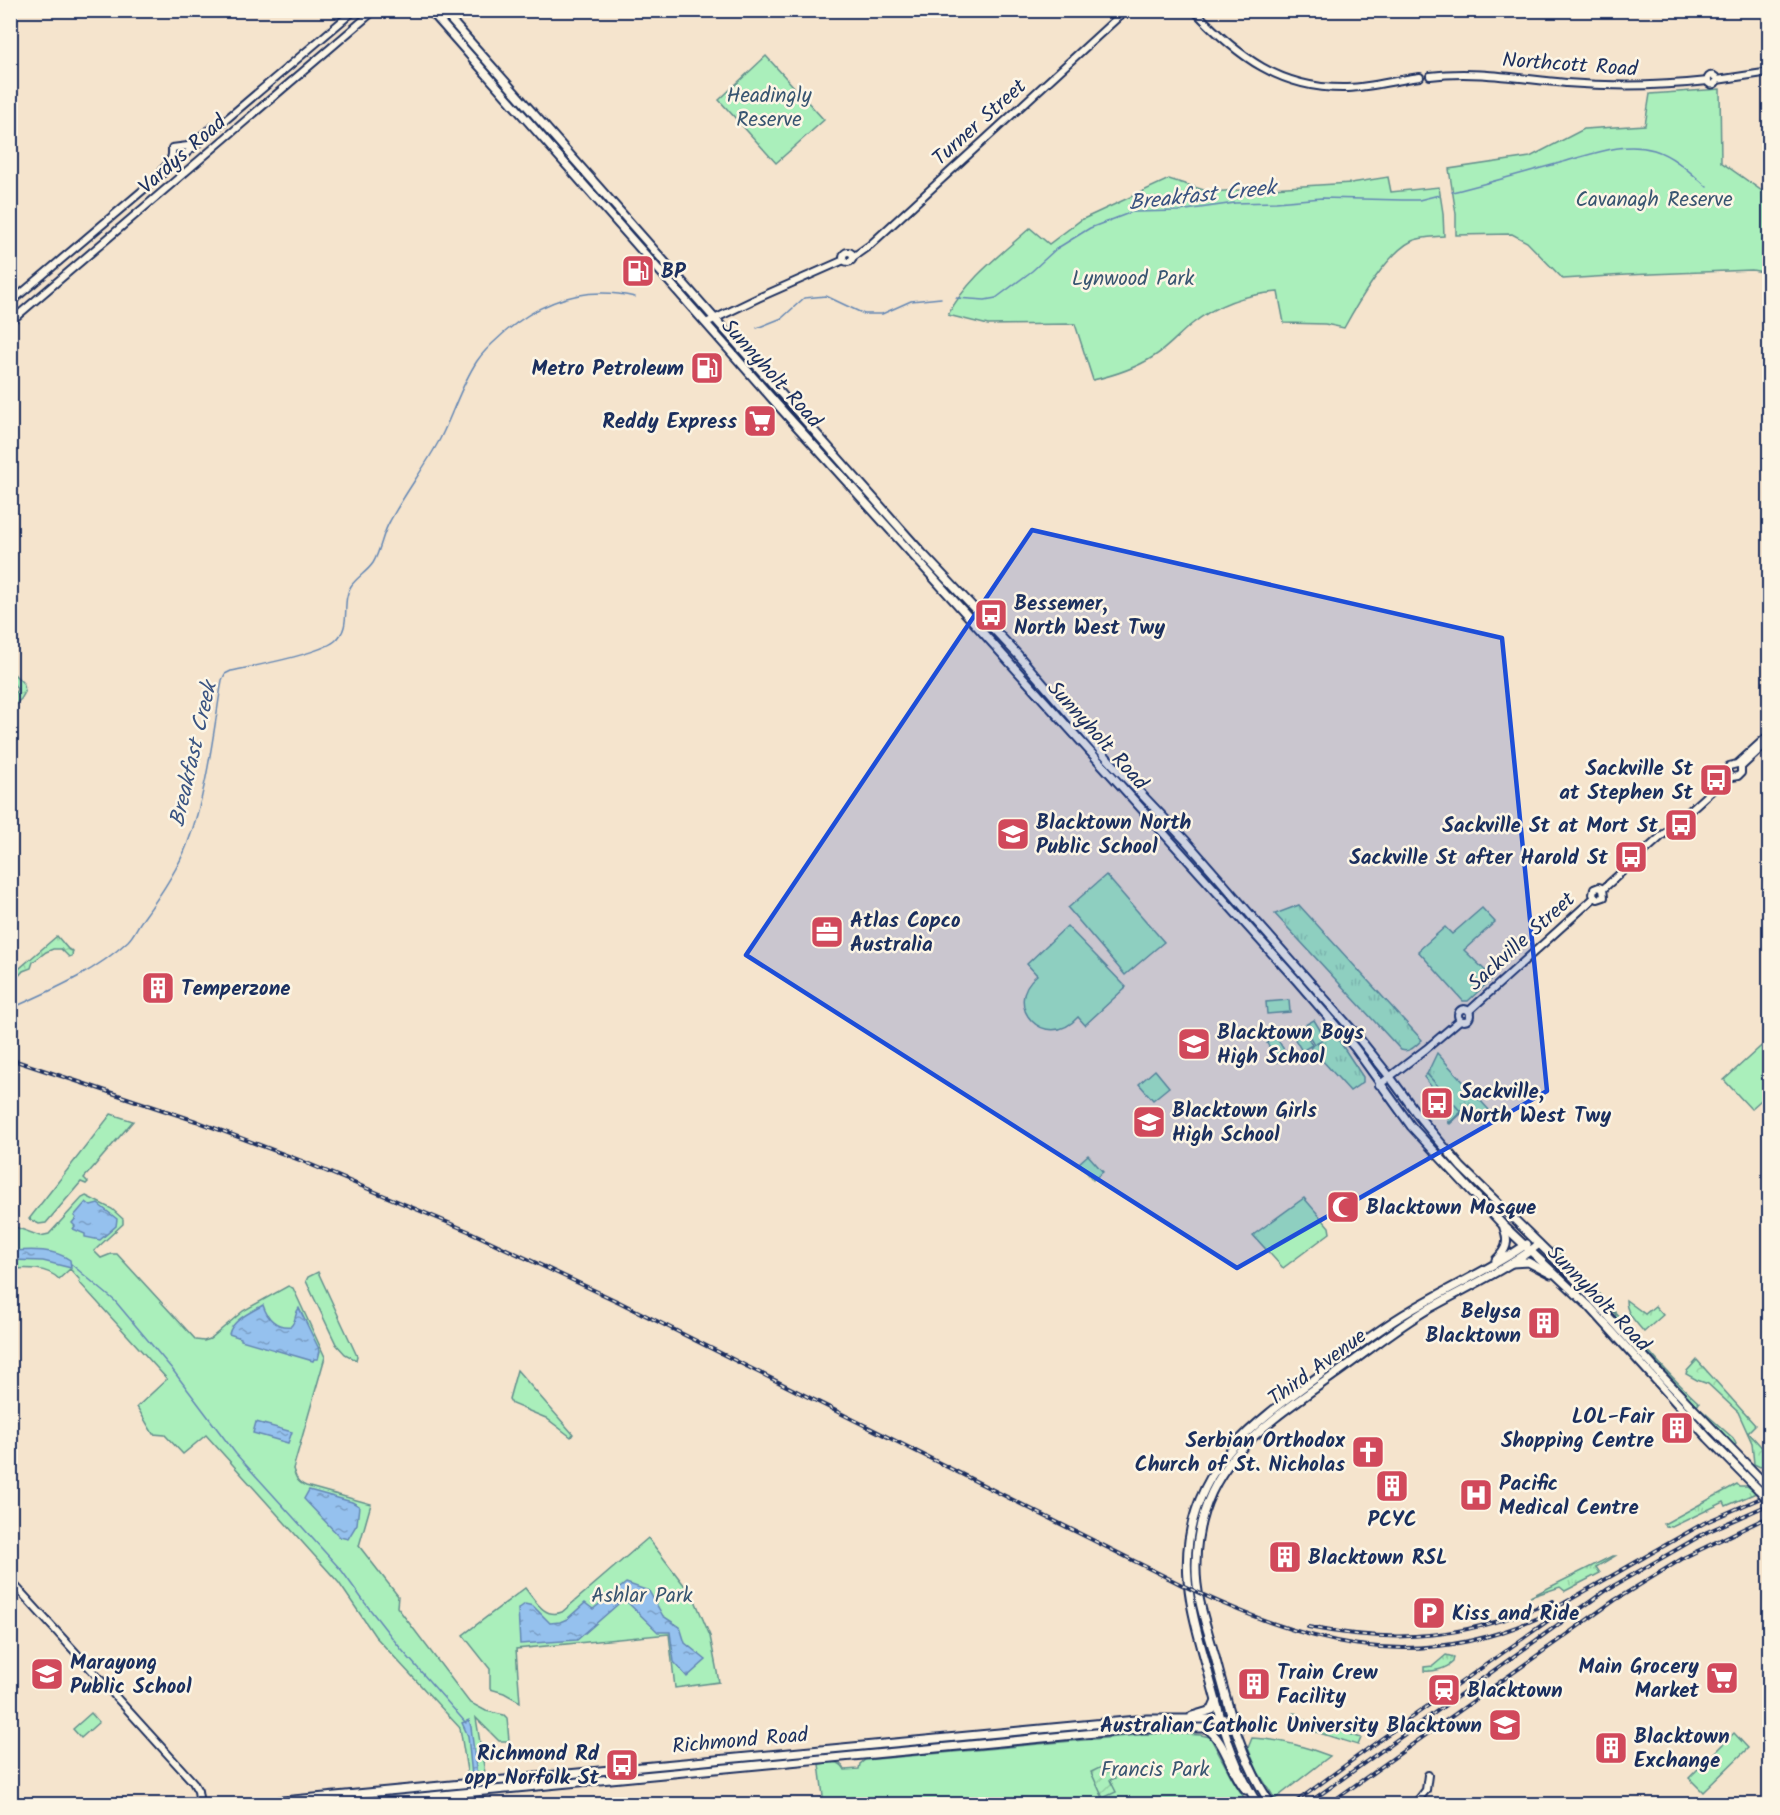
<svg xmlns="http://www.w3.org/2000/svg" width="1780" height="1815" font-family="Kalam,sans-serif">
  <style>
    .grass { fill: url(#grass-tufts); stroke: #628f8c; stroke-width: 1.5 }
    .forest { fill: url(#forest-crowns); stroke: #628f8c; stroke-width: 1.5 }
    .park { fill: #aaefbb; stroke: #628f8c; stroke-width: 1.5 }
    .garden { fill: url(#garden-furrows); stroke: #628f8c; stroke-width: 1.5 }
    .water { fill: url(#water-ripples); stroke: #6487b4; stroke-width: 1.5 }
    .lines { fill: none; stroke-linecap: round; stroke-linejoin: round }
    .stream { stroke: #6487b4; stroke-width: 1.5 }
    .secondary-casing { stroke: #1b2f5e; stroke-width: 10 }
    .primary-casing { stroke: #1b2f5e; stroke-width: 11 }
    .secondary { stroke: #fcf5e5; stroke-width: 6 }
    .primary { stroke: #fcf5e5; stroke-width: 7 }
    .rail-casing { stroke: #1b2f5e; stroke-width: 4 }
    .rail { stroke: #fcf5e5; stroke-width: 1.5; stroke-dasharray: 4.5; stroke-linecap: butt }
    .primary-bridge-casing { stroke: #1b2f5e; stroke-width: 11; stroke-linecap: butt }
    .primary-bridge { stroke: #fcf5e5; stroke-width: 7 }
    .marked { fill: #1d4ed8; fill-opacity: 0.2; stroke: #1d4ed8; stroke-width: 4.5; stroke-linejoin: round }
    .labels { text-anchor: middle; stroke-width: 5; stroke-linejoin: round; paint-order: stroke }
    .street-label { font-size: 21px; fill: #1b2f5e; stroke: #fcf5e5 }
    .park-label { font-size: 21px; fill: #385571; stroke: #fcf5e5 }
    .poi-label { font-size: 21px; font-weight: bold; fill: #1b2f5e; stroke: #fcf5e5; text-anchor: start }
    .water-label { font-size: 22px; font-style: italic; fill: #3a5482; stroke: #fcf5e5 }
  </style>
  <defs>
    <pattern id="grass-tufts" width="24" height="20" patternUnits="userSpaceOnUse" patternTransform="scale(1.5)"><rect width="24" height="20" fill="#aaefbb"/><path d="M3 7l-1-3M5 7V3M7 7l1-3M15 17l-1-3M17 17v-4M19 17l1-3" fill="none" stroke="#92cda3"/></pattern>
    <pattern id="forest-crowns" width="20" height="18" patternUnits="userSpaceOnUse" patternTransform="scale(1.5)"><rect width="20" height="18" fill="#aaefbb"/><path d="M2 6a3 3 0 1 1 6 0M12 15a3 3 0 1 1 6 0" fill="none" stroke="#92cda3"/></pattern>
    <pattern id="garden-furrows" width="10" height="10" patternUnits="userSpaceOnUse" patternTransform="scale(1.5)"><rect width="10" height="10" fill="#aaefbb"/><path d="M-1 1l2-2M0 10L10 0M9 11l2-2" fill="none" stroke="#92cda3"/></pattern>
    <pattern id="water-ripples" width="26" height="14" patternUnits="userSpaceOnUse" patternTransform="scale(1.5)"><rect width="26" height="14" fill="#95c1ee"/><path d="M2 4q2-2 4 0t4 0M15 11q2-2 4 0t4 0" fill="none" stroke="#799dc4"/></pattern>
  </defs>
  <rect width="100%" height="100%" fill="#f5e4cd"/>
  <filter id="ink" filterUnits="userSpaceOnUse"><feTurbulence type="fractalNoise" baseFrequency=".0167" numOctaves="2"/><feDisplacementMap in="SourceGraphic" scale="12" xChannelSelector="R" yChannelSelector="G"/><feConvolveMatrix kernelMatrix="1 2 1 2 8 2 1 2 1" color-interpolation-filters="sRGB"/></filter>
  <g filter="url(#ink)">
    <!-- grass -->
    <g class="grass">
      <path d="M 1299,905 L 1422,1040 C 1415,1046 1410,1053 1401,1050 L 1275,914 Z"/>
      <polygon points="1334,1033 1363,1077 1363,1082 1350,1091 1310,1047"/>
      <polygon points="1437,1053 1489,1110 1472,1125 1462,1113 1450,1124 1449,1123 1461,1112 1427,1074"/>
      <path d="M 1554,1248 C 1607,1296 1646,1355 1699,1403 L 1697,1406 L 1733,1438 L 1736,1444 L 1734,1446 L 1615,1317 L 1616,1315 L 1552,1249 Z"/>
      <path d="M 1626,1300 L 1645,1314 L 1655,1306 L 1663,1315 L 1644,1332 C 1636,1322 1626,1314 1626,1300 Z"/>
      <polygon points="1737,1484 1739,1486 1747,1486 1756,1493 1726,1506 1724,1502 1672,1527 1666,1526 1664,1524"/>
      <polygon points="1612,1556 1615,1556 1596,1567 1600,1573 1565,1591 1560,1587 1530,1597"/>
      <path d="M 1446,1655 L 1454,1657 L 1453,1662 C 1446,1669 1433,1672 1424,1671 L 1424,1667 L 1433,1666 Z"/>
      <path d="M 1293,1713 C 1306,1713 1303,1730 1324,1725 L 1361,1738 L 1358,1745 L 1310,1730 L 1292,1722 L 1290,1716 Z"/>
    </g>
    <!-- forest -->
    <g class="forest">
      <polygon points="11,671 24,684 25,692 21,699 11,708 11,697 15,694 17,689 12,681"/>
      <polygon points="57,936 68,949 73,951 72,956 69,957 61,949 53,949 46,952 33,962 31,968 23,971 16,979 11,980 13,974"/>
      <polygon points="1427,1074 1461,1112 1449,1123 1446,1106 1424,1077"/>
      <polygon points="1697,1360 1755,1425 1748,1432 1769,1455 1769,1464 1760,1467 1754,1464 1752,1443 1738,1412 1708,1384 1697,1380 1686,1374 1687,1371"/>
    </g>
    <!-- park -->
    <g class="park">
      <polygon points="766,56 824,120 776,163 719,100"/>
      <polygon points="1720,89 1721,162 1769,196 1769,273 1752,270 1626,275 1563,279 1527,242 1512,234 1456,235 1456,214 1449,169 1530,157 1584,129 1645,125 1650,94"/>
      <path d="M 1388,177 L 1391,192 L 1439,187 L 1443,213 L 1444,236 C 1434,237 1421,237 1412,241 C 1387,253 1357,304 1344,328 L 1325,324 L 1284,323 L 1278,292 C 1246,294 1217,304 1192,324 C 1179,334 1168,348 1153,357 C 1134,369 1115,375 1093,380 L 1075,324 L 988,325 L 948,315 C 967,279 1000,255 1030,228 L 1049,244 L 1081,220 L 1169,179 L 1210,192 L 1351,183 Z"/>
      <polygon points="1106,875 1164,942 1125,975 1068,908"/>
      <polygon points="1482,908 1495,922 1464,950 1493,978 1468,1001 1463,1001 1418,951 1445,927 1452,934"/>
      <path d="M 1067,926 L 1126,987 L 1085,1025 L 1078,1017 C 1046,1053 1000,1005 1037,975 L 1027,964 Z"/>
      <polygon points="1289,1000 1290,1012 1267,1014 1266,1002"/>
      <polygon points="1314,1020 1325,1038 1314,1044 1303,1026"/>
      <polygon points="1302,1027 1312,1045 1302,1051 1291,1033"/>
      <polygon points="1276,1037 1288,1056 1277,1062 1267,1043"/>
      <polygon points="1769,1039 1769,1093 1751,1109 1724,1080"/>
      <polygon points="1155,1070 1169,1087 1153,1100 1139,1084"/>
      <polygon points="111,1114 133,1121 84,1178 88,1182 86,1184 81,1182 46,1223 39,1224 29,1219"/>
      <polygon points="1088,1155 1103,1172 1093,1180 1079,1163"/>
      <path d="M 86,1196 L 112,1209 L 123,1219 L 123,1224 L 94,1251 L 101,1258 L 111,1254 L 117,1254 L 196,1340 L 204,1341 L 210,1339 L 243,1311 L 288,1286 L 293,1288 L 325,1357 L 293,1469 C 296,1478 297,1482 306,1486 L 371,1504 L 359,1546 L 398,1596 L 397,1607 L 469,1702 L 486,1711 L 504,1715 L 507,1718 L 509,1741 L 499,1741 L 476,1718 L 485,1773 L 468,1777 L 460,1728 L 375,1636 L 339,1583 L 206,1435 L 183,1454 L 165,1435 L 153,1434 L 137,1407 L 167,1379 L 79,1282 L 80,1280 L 70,1269 L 59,1279 C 47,1267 27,1268 11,1269 L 10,1225 L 40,1236 L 49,1234 L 82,1198 Z"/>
      <polygon points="1304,1198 1329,1227 1330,1233 1283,1268 1253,1235"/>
      <polygon points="318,1272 357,1356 356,1360 345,1354 336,1344 306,1281 308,1277"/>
      <polygon points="517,1370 573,1434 571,1437 546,1418 512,1404 509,1399"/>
      <path d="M 648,1538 L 694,1598 L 710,1636 L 719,1682 L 675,1688 L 669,1634 L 516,1649 L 520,1702 L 504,1693 L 490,1689 L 490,1669 L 463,1635 L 525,1588 C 535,1600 544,1619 562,1612 Z"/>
      <polygon points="91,1713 99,1722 81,1738 73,1729"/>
      <path d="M 1161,1733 L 1201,1735 L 1210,1737 L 1233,1780 L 1248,1804 L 824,1804 L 819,1764 C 829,1763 840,1759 845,1770 L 859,1769 L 860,1764 L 865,1760 Z"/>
      <polygon points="1734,1733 1748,1748 1703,1792 1689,1778"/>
      <path d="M 1252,1738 C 1280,1739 1304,1746 1330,1756 L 1275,1799 L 1258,1772 L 1248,1748 Z"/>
      <polygon points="485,1798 486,1804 417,1804"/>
    </g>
    <!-- garden -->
    <polygon class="garden" points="1108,1764 1115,1778 1110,1780 1116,1792 1103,1798 1091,1772"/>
    <!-- water -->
    <g class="water">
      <polygon points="86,1202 91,1206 98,1204 117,1219 116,1226 100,1240 85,1237 85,1234 73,1229 75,1226 72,1223 76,1218 74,1216"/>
      <path d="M 11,1251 C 30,1250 53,1248 70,1260 L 71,1268 L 43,1261 L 11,1260 Z"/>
      <path d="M 263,1305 C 267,1318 276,1328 291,1326 C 297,1320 294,1314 299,1308 L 320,1351 L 318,1359 L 314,1359 L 313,1361 L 241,1340 L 241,1338 L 229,1334 C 232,1320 251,1312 263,1305 Z"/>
      <polygon points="256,1422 292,1432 288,1443 253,1433"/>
      <polygon points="309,1490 352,1502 359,1506 357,1524 348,1539 340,1537 304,1499"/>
      <polygon points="626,1583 649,1591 663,1616 680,1627 685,1643 706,1660 687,1677 674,1662 670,1632 658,1632 624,1599 577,1640 520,1644 518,1609 525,1604 533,1606 550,1623 560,1622 567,1619 585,1603 593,1609"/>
      <polygon points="469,1720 471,1727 477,1776 472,1776 468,1736 462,1723"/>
    </g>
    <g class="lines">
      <!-- stream -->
      <g class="stream">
        <path d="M 1452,192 C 1489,183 1526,172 1563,162 C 1593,154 1623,141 1654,150 C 1674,156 1691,173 1707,187"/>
        <polyline points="956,298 985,300 996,298 1032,271 1056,249 1090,228 1132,212 1179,211 1235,203 1276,202 1322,198 1402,200 1419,200 1439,195"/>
        <polyline points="757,328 782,318 804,298 826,296 864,314 882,314 911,301 941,298"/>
        <path d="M 10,1009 C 52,990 94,973 128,941 C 135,934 137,926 143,919 C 159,897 177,871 187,845 C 207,793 213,735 222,680 L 225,674 L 231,671 C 254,666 319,654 335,641 C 353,626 340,603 351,586 C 357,577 367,572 373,563 C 381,550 382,534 390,521 C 405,493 425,467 440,439 C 453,414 461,385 477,361 C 484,350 495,341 505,332 C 543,300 585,285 635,297"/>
        <polyline points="71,1264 115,1301 172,1369 236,1454 342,1571 365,1603 401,1649 466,1723"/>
        <polyline points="476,1800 477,1804"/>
      </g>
      <defs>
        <g id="secondary">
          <path d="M 1194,10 C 1237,56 1281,90 1348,88 C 1372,87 1396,80 1420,77"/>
          <circle cx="1712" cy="80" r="4.5"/>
          <path d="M 1430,76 C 1476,70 1520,79 1566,83 C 1614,87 1661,86 1708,81"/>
          <polyline points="1717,80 1770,72"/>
          <path d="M 162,170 C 170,163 173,158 172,148 L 188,146 L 213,127"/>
          <circle cx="848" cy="257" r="5"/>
          <polyline points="853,257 870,245 1126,10"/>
          <polyline points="10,303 355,10"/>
          <polyline points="10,322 375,10"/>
          <polyline points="706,323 758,298 844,260"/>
          <polyline points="1741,767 1770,740"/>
          <polyline points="1729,775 1727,771 1729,766 1737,764 1770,734"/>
          <polyline points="1729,775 1732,777 1738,776 1741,773 1741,767"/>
          <polyline points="1603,889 1729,775"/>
          <polyline points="1595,897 1593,894 1594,889 1599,887 1603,889"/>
          <polyline points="1595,897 1598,899 1604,897 1603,889"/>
          <circle cx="1464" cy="1015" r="6"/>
          <polyline points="1469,1011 1595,897"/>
          <polyline points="1379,1085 1426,1049 1460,1020"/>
          <polyline points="10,1580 193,1782 198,1791 200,1804"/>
          <polyline points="1415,1804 1426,1790 1428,1775"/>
        </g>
        <g id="primary">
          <polyline points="430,10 783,411 1297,981 1355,1048 1411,1126 1503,1225 1590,1307 1708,1438 1759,1490"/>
          <polyline points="442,10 922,553 1019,656 1108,759 1186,841 1255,920 1354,1032 1390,1077 1420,1118 1461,1167 1573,1277 1661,1375 1770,1489"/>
          <path d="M 1496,1260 C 1507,1249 1509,1242 1504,1228"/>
          <polyline points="1512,1263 1528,1262 1551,1274"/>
          <polyline points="1192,1716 1212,1710 1216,1701"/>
          <path d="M 1206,1728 C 1226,1741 1230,1772 1246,1790"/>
          <polyline points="251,1804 1147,1719 1233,1719"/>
          <polyline points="347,1804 1106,1732 1148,1728 1236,1728"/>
          <path d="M 1258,1804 C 1230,1762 1218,1708 1205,1660 C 1194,1621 1183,1581 1189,1540 C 1201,1458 1259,1420 1320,1375 C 1350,1352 1380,1328 1413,1309 C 1450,1287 1491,1269 1527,1244"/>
          <path d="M 1271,1804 C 1240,1759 1228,1705 1214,1653 C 1206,1624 1195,1595 1196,1564 C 1197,1465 1265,1424 1337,1373 C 1368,1351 1397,1327 1430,1308 C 1464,1289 1509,1268 1539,1244"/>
        </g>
      </defs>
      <!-- secondary casing -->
      <use href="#secondary" class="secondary-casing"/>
      <!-- primary casing -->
      <use href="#primary" class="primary-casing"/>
      <!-- secondary -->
      <use href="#secondary" class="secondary"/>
      <!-- primary -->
      <use href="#primary" class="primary"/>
      <defs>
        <g id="rail">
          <path d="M 10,1059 L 196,1121 L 302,1161 L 468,1231 L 619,1302 L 1182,1585 C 1302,1642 1410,1676 1538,1618 L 1704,1523 L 1770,1494"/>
          <path d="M 1308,1627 C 1400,1645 1467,1638 1553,1601"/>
          <polyline points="1293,1804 1381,1739 1549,1620"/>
          <polyline points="1307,1804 1608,1589 1707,1532 1770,1504"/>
          <polyline points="1329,1804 1615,1600 1685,1557 1770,1516"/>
        </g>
      </defs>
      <!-- rail casing -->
      <use href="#rail" class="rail-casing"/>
      <!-- rail -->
      <use href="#rail" class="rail"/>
      <defs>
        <polyline id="primary-bridge" points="1759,1490 1770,1502"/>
      </defs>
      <!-- primary-bridge casing -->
      <use href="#primary-bridge" class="primary-bridge-casing"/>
      <!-- primary-bridge -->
      <use href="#primary-bridge" class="primary-bridge"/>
    </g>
  </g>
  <!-- marked area -->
  <path class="marked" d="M 1032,530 L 1502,638 L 1547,1091 L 1237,1268 L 746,955 Z"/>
  <!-- icons -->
  <defs>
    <symbol id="fuel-square" viewBox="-11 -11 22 22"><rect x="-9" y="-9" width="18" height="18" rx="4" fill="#d1495b" stroke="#fcf5e5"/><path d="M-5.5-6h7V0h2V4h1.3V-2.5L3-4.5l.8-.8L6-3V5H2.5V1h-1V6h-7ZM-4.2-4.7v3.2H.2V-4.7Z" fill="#fff"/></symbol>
    <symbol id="supermarket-square" viewBox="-11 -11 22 22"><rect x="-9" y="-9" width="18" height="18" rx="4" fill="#d1495b" stroke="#fcf5e5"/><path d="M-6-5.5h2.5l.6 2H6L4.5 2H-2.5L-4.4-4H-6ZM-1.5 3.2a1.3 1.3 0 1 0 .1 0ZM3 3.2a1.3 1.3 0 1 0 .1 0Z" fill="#fff"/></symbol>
    <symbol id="bus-square" viewBox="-11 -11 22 22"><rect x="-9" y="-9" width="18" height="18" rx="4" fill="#d1495b" stroke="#fcf5e5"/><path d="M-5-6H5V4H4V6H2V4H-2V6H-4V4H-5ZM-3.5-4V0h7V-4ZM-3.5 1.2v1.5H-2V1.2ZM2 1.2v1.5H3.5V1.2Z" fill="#fff"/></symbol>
    <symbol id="school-square" viewBox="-11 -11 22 22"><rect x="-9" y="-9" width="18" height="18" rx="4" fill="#d1495b" stroke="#fcf5e5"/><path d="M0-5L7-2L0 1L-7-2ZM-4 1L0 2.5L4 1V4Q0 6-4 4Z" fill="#fff"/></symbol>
    <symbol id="office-square" viewBox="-11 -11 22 22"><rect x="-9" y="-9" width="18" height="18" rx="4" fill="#d1495b" stroke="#fcf5e5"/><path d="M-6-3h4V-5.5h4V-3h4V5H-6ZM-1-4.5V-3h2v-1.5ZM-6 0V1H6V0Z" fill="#fff"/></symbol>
    <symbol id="building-square" viewBox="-11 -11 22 22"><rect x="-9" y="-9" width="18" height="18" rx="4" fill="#d1495b" stroke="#fcf5e5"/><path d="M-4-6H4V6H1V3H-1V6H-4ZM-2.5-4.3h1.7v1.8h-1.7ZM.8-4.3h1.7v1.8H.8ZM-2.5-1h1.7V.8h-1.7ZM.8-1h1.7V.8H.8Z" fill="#fff"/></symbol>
    <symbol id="mosque-square" viewBox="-11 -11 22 22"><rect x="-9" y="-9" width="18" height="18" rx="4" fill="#d1495b" stroke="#fcf5e5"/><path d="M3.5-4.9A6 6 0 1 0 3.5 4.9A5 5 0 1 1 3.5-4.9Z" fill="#fff"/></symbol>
    <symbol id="church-square" viewBox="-11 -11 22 22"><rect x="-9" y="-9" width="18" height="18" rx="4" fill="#d1495b" stroke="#fcf5e5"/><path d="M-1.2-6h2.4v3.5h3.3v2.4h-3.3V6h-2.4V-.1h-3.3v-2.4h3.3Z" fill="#fff"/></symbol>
    <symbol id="hospital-square" viewBox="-11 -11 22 22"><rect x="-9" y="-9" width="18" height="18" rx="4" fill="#d1495b" stroke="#fcf5e5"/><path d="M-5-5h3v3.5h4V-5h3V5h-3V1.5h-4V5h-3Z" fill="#fff"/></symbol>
    <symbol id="parking-square" viewBox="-11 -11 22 22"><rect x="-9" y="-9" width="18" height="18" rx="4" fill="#d1495b" stroke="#fcf5e5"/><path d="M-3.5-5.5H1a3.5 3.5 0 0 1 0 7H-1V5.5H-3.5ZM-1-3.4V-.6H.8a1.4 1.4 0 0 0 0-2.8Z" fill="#fff"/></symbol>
    <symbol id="station-square" viewBox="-11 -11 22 22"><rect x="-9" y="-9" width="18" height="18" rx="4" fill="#d1495b" stroke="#fcf5e5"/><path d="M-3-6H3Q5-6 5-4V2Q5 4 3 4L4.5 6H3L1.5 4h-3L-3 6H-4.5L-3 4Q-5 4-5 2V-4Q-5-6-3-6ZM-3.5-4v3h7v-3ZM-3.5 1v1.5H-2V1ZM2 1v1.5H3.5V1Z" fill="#fff"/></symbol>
    <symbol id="university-square" viewBox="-11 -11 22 22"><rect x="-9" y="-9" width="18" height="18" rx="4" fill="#d1495b" stroke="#fcf5e5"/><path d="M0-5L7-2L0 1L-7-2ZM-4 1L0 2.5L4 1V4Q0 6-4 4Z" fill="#fff"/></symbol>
  </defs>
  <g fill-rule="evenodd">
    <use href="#fuel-square" x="619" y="252" width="38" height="38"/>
    <use href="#fuel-square" x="688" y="349" width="38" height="38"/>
    <use href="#supermarket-square" x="741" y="402" width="38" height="38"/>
    <use href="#bus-square" x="972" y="596" width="38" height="38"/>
    <use href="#bus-square" x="1697" y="761" width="38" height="38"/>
    <use href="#bus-square" x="1662" y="806" width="38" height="38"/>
    <use href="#school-square" x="994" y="815" width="38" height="38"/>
    <use href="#bus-square" x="1612" y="838" width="38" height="38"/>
    <use href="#office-square" x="808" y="913" width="38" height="38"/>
    <use href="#building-square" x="139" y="969" width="38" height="38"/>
    <use href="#school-square" x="1175" y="1025" width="38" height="38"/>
    <use href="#bus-square" x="1418" y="1084" width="38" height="38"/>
    <use href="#school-square" x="1130" y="1103" width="38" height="38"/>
    <use href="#mosque-square" x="1324" y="1188" width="38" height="38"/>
    <use href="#building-square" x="1525" y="1304" width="38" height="38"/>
    <use href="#building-square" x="1658" y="1409" width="38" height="38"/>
    <use href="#church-square" x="1349" y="1433" width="38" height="38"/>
    <use href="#building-square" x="1373" y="1467" width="38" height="38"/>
    <use href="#hospital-square" x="1457" y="1476" width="38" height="38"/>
    <use href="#building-square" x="1266" y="1538" width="38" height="38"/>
    <use href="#parking-square" x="1410" y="1594" width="38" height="38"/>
    <use href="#school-square" x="28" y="1655" width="38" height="38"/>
    <use href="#supermarket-square" x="1703" y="1659" width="38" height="38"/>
    <use href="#building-square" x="1235" y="1665" width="38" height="38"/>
    <use href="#station-square" x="1425" y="1671" width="38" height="38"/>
    <use href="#university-square" x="1486" y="1706" width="38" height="38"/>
    <use href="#building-square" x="1592" y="1729" width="38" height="38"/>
    <use href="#bus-square" x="603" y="1746" width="38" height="38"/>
  </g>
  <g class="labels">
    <!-- street labels -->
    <g class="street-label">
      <text transform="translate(1570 64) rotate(4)" y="7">Northcott Road</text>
      <text transform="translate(979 122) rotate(-42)" y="7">Turner Street</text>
      <text transform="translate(182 154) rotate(-41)" y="7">Vardys Road</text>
      <text transform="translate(772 373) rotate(48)" y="7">Sunnyholt Road</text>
      <text transform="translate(1098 735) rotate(48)" y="7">Sunnyholt Road</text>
      <text transform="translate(1521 941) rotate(-42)" y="7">Sackville Street</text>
      <text transform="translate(1599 1298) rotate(46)" y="7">Sunnyholt Road</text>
      <text transform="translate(1317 1367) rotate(-36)" y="7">Third Avenue</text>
      <text transform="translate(740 1740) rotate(-5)" y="7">Richmond Road</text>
    </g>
    <!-- park labels -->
    <g class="park-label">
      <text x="769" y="102">Headingly<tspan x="769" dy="24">Reserve</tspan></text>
      <text x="1654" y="206">Cavanagh Reserve</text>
      <text x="1133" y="285">Lynwood Park</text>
      <text x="642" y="1602">Ashlar Park</text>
      <text x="1155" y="1776">Francis Park</text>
    </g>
    <!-- poi labels -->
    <g class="poi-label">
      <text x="661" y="278">BP</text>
      <text x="684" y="375" text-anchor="end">Metro Petroleum</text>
      <text x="737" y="428" text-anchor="end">Reddy Express</text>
      <text x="1014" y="610">Bessemer,<tspan x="1014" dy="24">North West Twy</tspan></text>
      <text x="1693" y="775" text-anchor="end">Sackville St<tspan x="1693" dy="24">at Stephen St</tspan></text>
      <text x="1036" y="829">Blacktown North<tspan x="1036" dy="24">Public School</tspan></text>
      <text x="1658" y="832" text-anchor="end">Sackville St at Mort St</text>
      <text x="1608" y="864" text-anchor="end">Sackville St after Harold St</text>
      <text x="850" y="927">Atlas Copco<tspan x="850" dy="24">Australia</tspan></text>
      <text x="181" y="995">Temperzone</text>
      <text x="1217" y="1039">Blacktown Boys<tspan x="1217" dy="24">High School</tspan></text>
      <text x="1460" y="1098">Sackville,<tspan x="1460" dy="24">North West Twy</tspan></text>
      <text x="1172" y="1117">Blacktown Girls<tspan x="1172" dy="24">High School</tspan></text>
      <text x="1366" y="1214">Blacktown Mosque</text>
      <text x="1521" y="1318" text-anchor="end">Belysa<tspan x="1521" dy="24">Blacktown</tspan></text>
      <text x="1654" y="1423" text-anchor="end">LOL-Fair<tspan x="1654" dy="24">Shopping Centre</tspan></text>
      <text x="1345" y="1447" text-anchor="end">Serbian Orthodox<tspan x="1345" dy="24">Church of St. Nicholas</tspan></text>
      <text x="1499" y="1490">Pacific<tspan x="1499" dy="24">Medical Centre</tspan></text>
      <text x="1392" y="1526" text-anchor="middle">PCYC</text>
      <text x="1308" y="1564">Blacktown RSL</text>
      <text x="1452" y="1620">Kiss and Ride</text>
      <text x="70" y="1669">Marayong<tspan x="70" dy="24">Public School</tspan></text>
      <text x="1699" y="1673" text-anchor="end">Main Grocery<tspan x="1699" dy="24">Market</tspan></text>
      <text x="1277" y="1679">Train Crew<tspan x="1277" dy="24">Facility</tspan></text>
      <text x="1467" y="1697">Blacktown</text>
      <text x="1482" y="1732" text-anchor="end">Australian Catholic University Blacktown</text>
      <text x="1634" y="1743">Blacktown<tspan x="1634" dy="24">Exchange</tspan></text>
      <text x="599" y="1760" text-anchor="end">Richmond Rd<tspan x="599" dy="24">opp Norfolk St</tspan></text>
    </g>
    <!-- water labels -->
    <g class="water-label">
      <text transform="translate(1202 194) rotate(-6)" y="8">Breakfast Creek</text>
      <text transform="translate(192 754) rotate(-77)" y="8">Breakfast Creek</text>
    </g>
  </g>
  <!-- margin -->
  <rect width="1780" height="1815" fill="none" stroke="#fcf5e5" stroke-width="36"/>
  <rect x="18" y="18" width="1744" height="1779" fill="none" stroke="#1b2f5e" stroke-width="2" filter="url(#ink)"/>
</svg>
